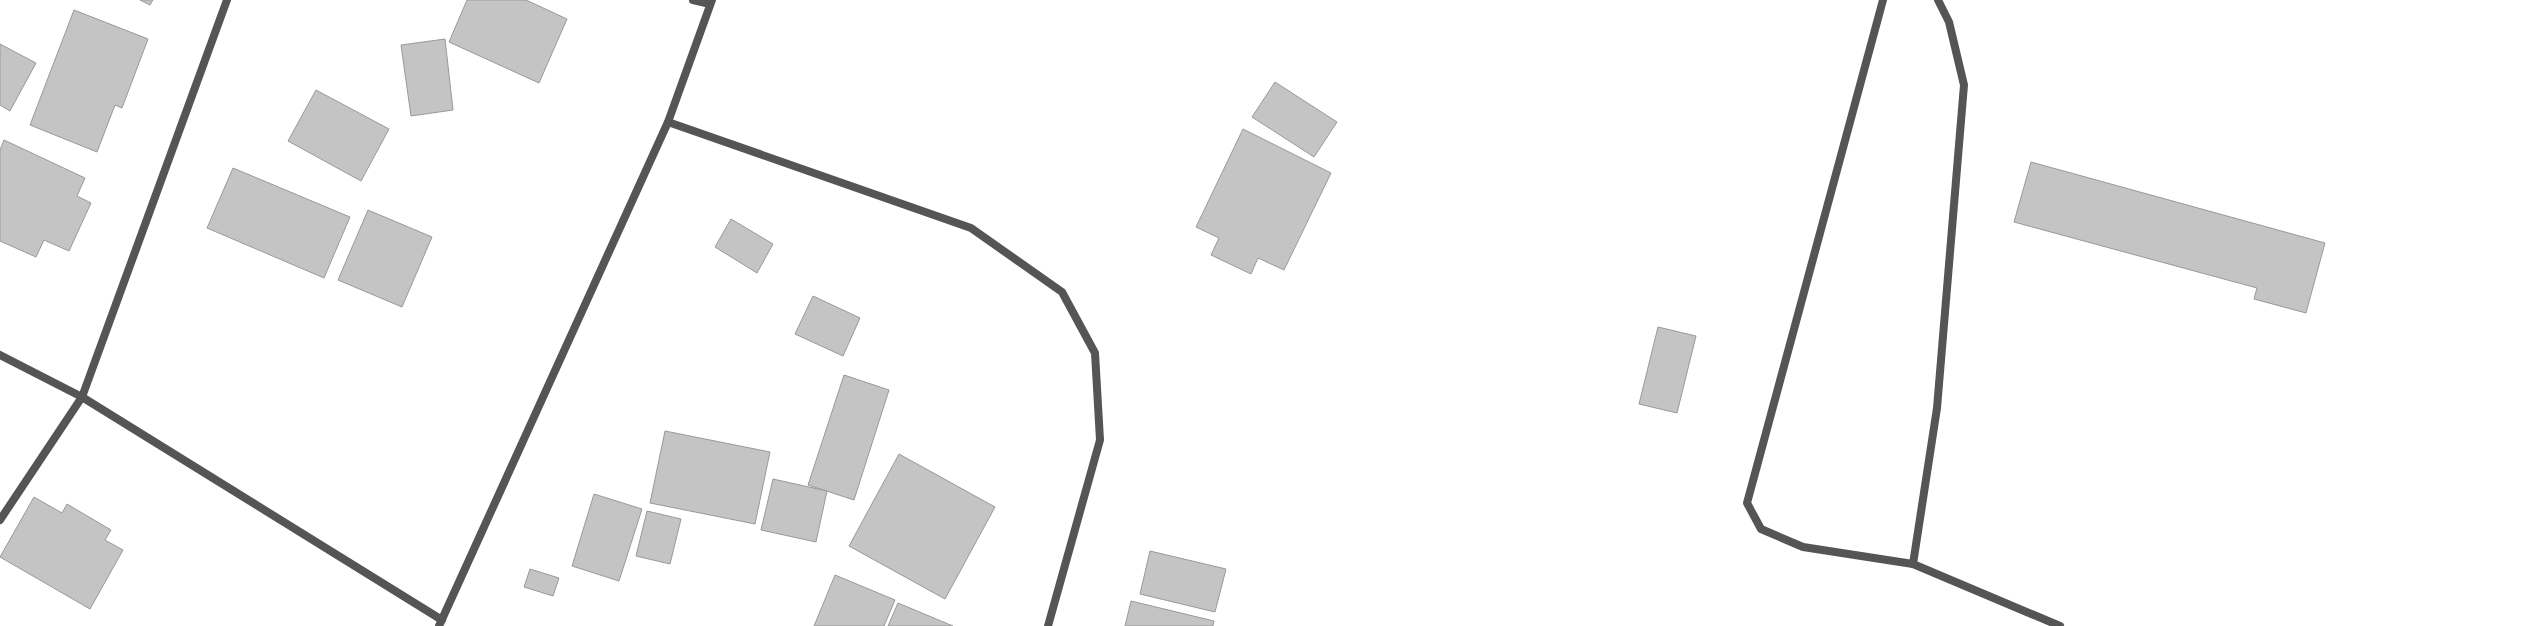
<svg xmlns="http://www.w3.org/2000/svg" width="2548" height="626" font-family="'Nunito Sans',sans-serif">
  <style>
    .building { fill: #c4c4c4; stroke: #999 }
    .lines { fill: none; stroke-linecap: round; stroke-linejoin: round }
    .minor { stroke: #555; stroke-width: 8 }
    .tertiary { stroke: #555; stroke-width: 8 }
  </style>
  <rect width="100%" height="100%" fill="#fff"/>
  <!-- building -->
  <g class="building">
    <polygon points="140,0 153,0 150,5"/>
    <polygon points="467,0 526,0 567,19 539,83 449,42"/>
    <polygon points="74,10 148,39 122,108 115,105 97,152 30,125"/>
    <polygon points="445,39 453,110 411,116 401,45"/>
    <polygon points="0,44 36,63 10,111 0,105"/>
    <polygon points="1275,82 1337,122 1314,157 1252,117"/>
    <polygon points="316,90 389,129 361,181 288,141"/>
    <polygon points="1243,129 1331,173 1284,270 1258,258 1251,274 1211,255 1219,238 1196,227"/>
    <polygon points="4,140 85,178 77,196 91,203 69,251 44,240 36,257 0,241 0,150"/>
    <polygon points="2031,162 2325,243 2306,313 2254,299 2257,288 2014,222"/>
    <polygon points="233,168 350,217 324,278 207,228"/>
    <polygon points="368,210 432,237 402,307 338,280"/>
    <polygon points="731,219 773,244 757,273 715,247"/>
    <polygon points="813,296 860,318 843,356 795,334"/>
    <polygon points="1658,327 1696,336 1677,413 1639,404"/>
    <polygon points="844,375 889,390 854,500 808,485"/>
    <polygon points="665,431 770,452 755,524 650,503"/>
    <polygon points="899,454 995,507 945,599 849,546"/>
    <polygon points="773,479 827,491 816,542 761,530"/>
    <polygon points="594,494 642,509 619,581 572,566"/>
    <polygon points="34,497 62,513 67,504 111,530 105,540 123,550 90,609 0,557"/>
    <polygon points="647,511 681,519 670,564 636,556"/>
    <polygon points="1150,551 1226,569 1215,612 1140,594"/>
    <polygon points="530,569 559,578 553,596 524,587"/>
    <polygon points="835,575 895,600 884,626 814,626"/>
    <polygon points="1131,601 1214,621 1213,626 1125,626"/>
    <polygon points="898,603 953,626 888,626"/>
  </g>
  <g class="lines">
    <!-- minor -->
    <g class="minor">
      <polyline points="693,0 710,4"/>
      <polyline points="1883,0 1747,503 1761,529 1803,547 1913,564"/>
      <polyline points="1938,0 1949,22 1964,85 1937,408 1913,564 2060,626"/>
      <polyline points="668,122 971,228 1062,292 1095,353 1100,440 1048,626"/>
      <polyline points="0,355 82,397 442,620"/>
      <polyline points="0,520 82,397 227,0"/>
    </g>
    <!-- tertiary -->
    <polyline class="tertiary" points="439,626 668,122 712,0"/>
  </g>
</svg>
